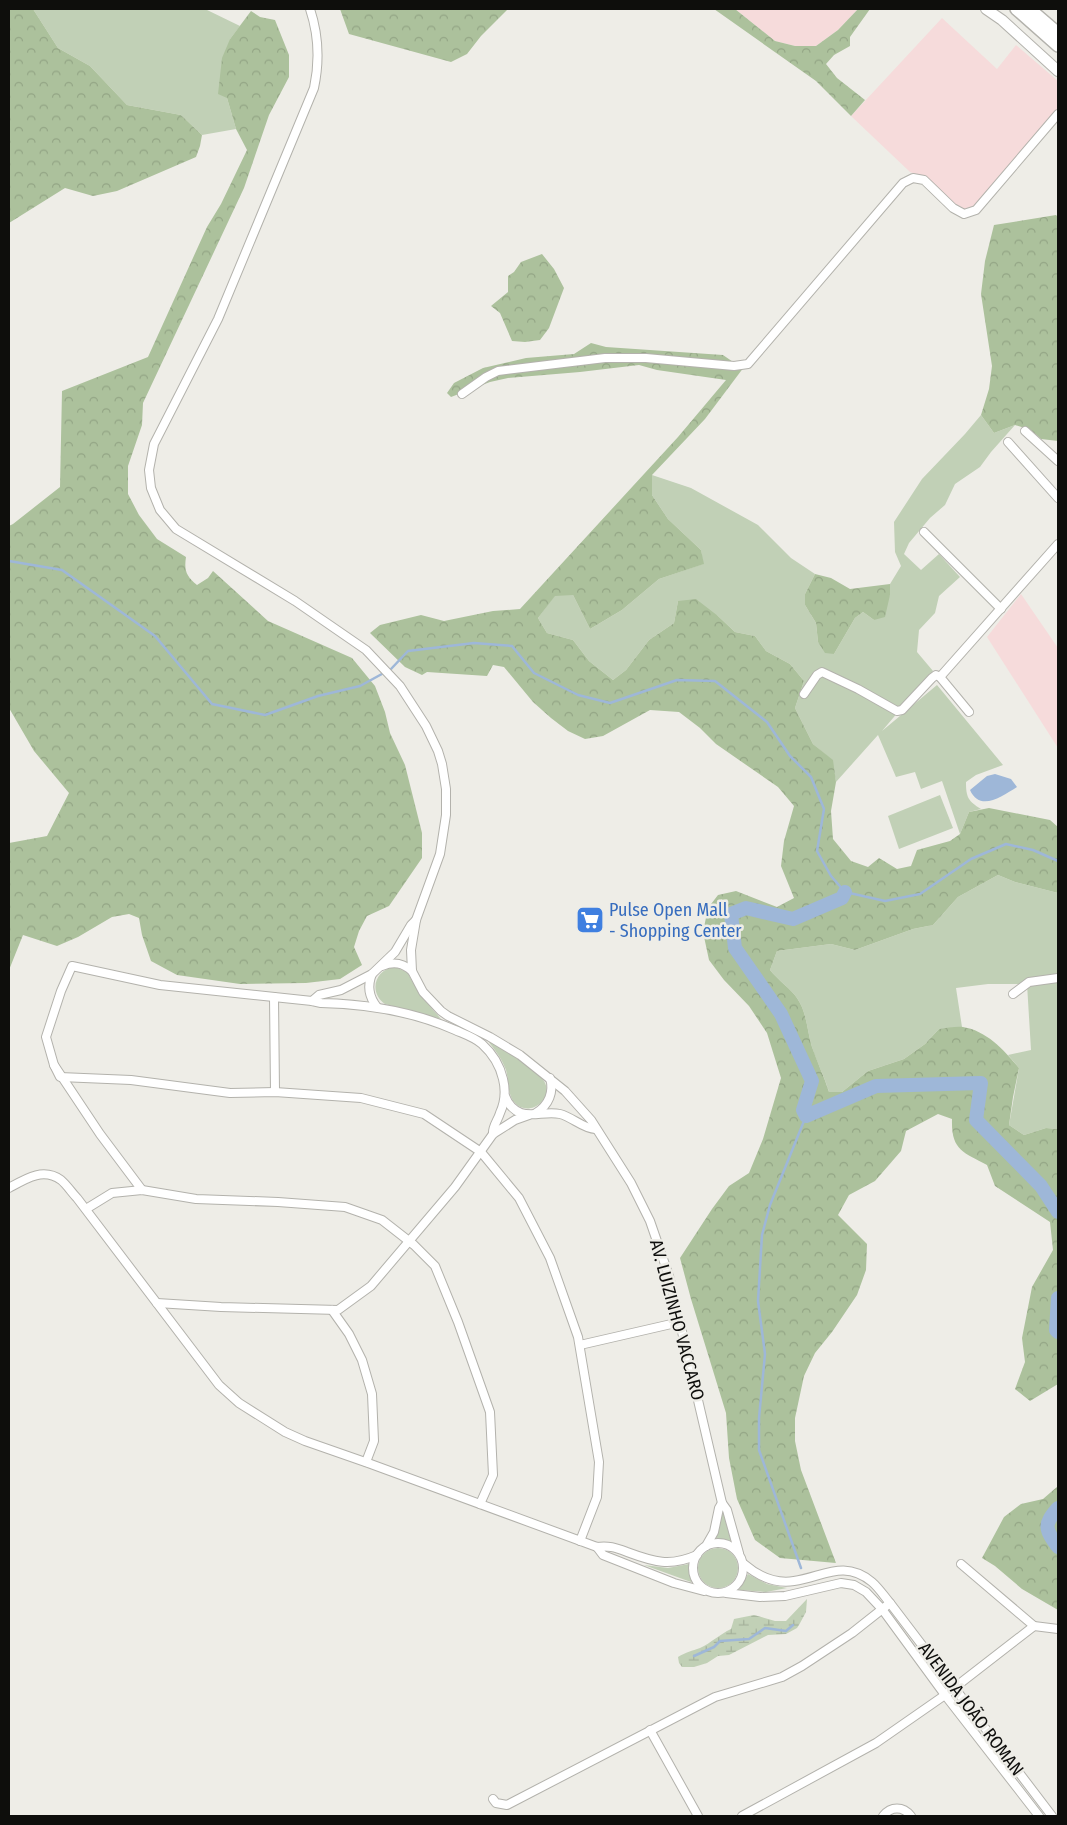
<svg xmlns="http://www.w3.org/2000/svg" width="1067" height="1825" font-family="'Fira Sans Condensed',sans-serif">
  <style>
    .industrial { fill: #f6dbdb }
    .green { fill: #c1d0b6 }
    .forest { fill: url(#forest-crowns) }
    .wetland { fill: url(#wetland-marsh) }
    .water { fill: #9eb7d8 }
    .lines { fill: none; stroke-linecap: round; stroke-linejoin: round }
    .stream { stroke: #9eb7d8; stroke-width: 2.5 }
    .river { stroke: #9eb7d8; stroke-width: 14 }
    .minor-casing { stroke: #b3b2ac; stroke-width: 10 }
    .major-casing { stroke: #b3b2ac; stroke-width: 12 }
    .highway-casing { stroke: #b3b2ac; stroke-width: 14 }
    .minor { stroke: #fff; stroke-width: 8 }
    .major { stroke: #fff; stroke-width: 10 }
    .highway { stroke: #fff; stroke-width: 11 }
    .labels { text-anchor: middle; stroke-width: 5; stroke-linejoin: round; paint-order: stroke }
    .shop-label { font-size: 18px; fill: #366cbe; stroke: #eeede7; text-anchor: start }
    .street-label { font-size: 18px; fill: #0e0e0c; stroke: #eeede7 }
  </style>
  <defs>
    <pattern id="forest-crowns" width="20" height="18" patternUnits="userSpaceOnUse" patternTransform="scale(1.25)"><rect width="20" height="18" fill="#acc19c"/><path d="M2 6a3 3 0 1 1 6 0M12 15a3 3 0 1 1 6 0" fill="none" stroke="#93a585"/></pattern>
    <pattern id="wetland-marsh" width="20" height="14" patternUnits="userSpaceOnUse" patternTransform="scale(1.25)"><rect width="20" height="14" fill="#c1d0b6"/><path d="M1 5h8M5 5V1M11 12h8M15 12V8" fill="none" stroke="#a5b19b"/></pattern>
  </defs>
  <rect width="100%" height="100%" fill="#eeede7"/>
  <!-- industrial -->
  <g class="industrial">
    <polygon points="735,9 858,9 838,30 816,46 795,46 775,41"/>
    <polygon points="942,18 997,69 1016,45 1058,81 1058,109 973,208 964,211 954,205 926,178 910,172 851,116"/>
    <polygon points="1021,594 1058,648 1058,748 987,637"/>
  </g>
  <!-- green -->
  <g class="green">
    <polygon points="33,9 205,9 240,26 230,39 227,98 236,129 202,135 181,115 127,105 90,66 58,48"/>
    <path d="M 981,415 L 994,433 L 1015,425 L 991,452 L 980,467 L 955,484 L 945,505 L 930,518 L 909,543 L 904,554 L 921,570 L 939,554 L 960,577 L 939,596 L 935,613 L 919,630 L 917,652 L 933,671 L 882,731 L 937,685 L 1003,765 L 976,775 L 966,782 C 966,797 968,801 981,809 L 969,812 L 960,834 L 942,781 L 921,789 L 915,772 L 896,777 L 878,735 L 836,782 L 832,760 L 813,744 L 795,708 L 804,681 L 790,664 L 766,651 L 755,636 L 735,632 L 718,616 L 678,601 L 674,623 L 649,640 L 626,670 L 613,680 L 589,661 L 573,640 L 547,633 L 538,618 L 555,595 L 573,595 L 590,629 L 622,610 L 659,579 L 703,564 L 701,550 L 668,519 L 652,495 L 652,475 L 691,488 L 758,525 L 791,558 L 815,574 L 805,594 L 805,605 L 816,623 L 818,642 L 834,654 L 855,618 L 863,612 L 874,620 L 890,595 L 890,584 L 901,566 L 895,552 L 894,522 L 922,479 L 965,434 Z"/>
    <polygon points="940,795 953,828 899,849 888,816"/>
    <path d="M 998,875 L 1015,882 L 1058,893 L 1058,1129 L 1046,1128 L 1024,1135 L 1009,1125 L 1019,1068 L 1008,1055 L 1031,1050 L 1027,984 L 988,984 L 956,988 L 962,1027 L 939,1029 L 925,1044 L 904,1059 L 868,1071 L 842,1092 L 829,1092 C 824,1075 817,1063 812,1047 C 807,1031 807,1012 797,998 C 791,989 778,980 770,970 L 777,951 L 831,944 L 855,950 L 913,929 L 933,925 L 958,897 Z"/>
    <path d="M 395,967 L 407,972 L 420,995 L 441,1019 L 385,1004 C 368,992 375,969 395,967 Z"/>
    <path d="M 488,1041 C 502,1049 536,1068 544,1081 C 555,1099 529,1118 515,1103 C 507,1095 509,1080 506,1070 C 502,1059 495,1050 488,1041 Z"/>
    <polygon points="723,1512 731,1541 715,1538"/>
    <circle cx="718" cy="1568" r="20"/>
    <polygon points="689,1564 691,1582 644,1565 668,1568"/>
    <polygon points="748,1574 767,1584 787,1588 766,1592 739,1590"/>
  </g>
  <!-- forest -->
  <g class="forest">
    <polygon points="9,9 33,9 58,48 90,66 127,105 181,115 202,135 200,146 196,157 117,191 93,196 65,188 9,223"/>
    <polygon points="340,9 508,9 481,36 467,54 451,62 349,34"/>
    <polygon points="714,9 735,9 775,41 795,46 816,46 838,30 858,9 870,9 850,37 850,46 834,55 826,64 837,78 865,100 851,116 816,81"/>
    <path d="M 251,11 L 260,17 L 275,20 L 289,55 L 289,77 L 269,115 L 244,188 L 143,403 L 142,425 L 128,466 L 128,494 L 139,515 L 157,539 L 186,557 C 184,570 186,576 197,585 L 208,578 L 213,571 L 268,621 L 352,658 L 375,686 L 385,712 L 390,733 L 405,765 L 422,833 L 422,858 L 389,906 L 367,916 L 359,931 L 354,947 L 362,965 L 340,979 L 306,983 L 240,984 L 177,975 L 151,961 L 142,935 L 139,918 L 129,914 L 112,917 L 78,937 L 57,946 L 23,935 L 9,970 L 9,843 L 47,836 L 69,793 L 34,751 L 9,708 L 9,526 L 13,524 L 60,487 L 62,391 L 148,357 L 207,227 L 221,204 L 247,150 L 236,129 L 227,98 L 218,94 L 222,58 L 230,39 Z"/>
    <polygon points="1056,215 1058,217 1058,441 1041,439 1031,430 1015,425 994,433 981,415 989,389 992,366 981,294 985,261 994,225"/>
    <polygon points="542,254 554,269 564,288 549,328 540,340 525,342 512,341 500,313 491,306 508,292 508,276 514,272 521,262"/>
    <path d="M 591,343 L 606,347 L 723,355 L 736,364 L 747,363 L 705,419 L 652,475 L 652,495 L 668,519 L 701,550 L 704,564 L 659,579 L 622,610 L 590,629 L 573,595 L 555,596 L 538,618 L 547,633 L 573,640 L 589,661 L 613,680 L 626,670 L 649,640 L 674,623 L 678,601 L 696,599 L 718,616 L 735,632 L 755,636 L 766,651 L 790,664 L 804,681 L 795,708 L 813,744 L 833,760 L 836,782 L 831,811 L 833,839 L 851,861 L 868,867 L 879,858 L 897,869 L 911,866 L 917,850 L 950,841 L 960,834 L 969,812 L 989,808 L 1050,820 L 1058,827 L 1058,893 L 1015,882 L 998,875 L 958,897 L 933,925 L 913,929 L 855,950 L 831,944 L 777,951 L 770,970 C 778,980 791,989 797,998 C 807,1012 807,1031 812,1047 C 817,1062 824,1076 829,1092 L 842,1092 L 868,1071 L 904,1059 L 925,1044 L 939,1029 C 947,1028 956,1026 963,1027 C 987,1031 1004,1050 1019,1068 L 1013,1097 L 1009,1125 L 1024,1135 L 1046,1128 L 1058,1129 L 1058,1384 L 1030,1401 L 1015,1389 L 1025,1362 L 1022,1338 L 1032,1287 L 1053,1250 L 1050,1222 L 995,1186 L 987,1165 C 963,1152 951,1150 952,1119 L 938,1114 L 906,1131 L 901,1151 L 875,1181 L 849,1195 L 838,1215 L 867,1244 L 866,1270 L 857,1295 L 832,1332 L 815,1353 L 804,1376 L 795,1418 L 795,1441 L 801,1470 L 836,1563 L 780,1558 L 755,1540 L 737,1499 L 729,1458 L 726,1413 L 691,1299 L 680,1258 L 712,1209 L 729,1186 L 749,1173 L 763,1139 L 781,1078 L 767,1033 L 749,1006 L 724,980 L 709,960 L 703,932 L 708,908 L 718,895 L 736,891 L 777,907 L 794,898 L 781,866 L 784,841 L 794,806 L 778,787 L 716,744 L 700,728 L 679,712 L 650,710 L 603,736 L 585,739 L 568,731 L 551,718 L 533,702 L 504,667 L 493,665 L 487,676 L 427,672 L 422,675 L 405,667 L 370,633 L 380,625 L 421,615 L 444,621 L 493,611 L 520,609 L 678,437 L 726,380 L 657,370 L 639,365 L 580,372 L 508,378 L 490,382 L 451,397 L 447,393 L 454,383 L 483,368 L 526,358 L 574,354 Z"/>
    <polygon points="815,574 831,578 850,589 890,584 890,595 885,617 874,620 863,612 855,618 834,654 825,653 818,642 816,623 805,605 805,594"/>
    <polygon points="1058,1486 1058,1610 1022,1589 995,1566 982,1558 1004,1517 1021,1504 1043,1499"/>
  </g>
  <!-- wetland -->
  <path class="wetland" d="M 807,1599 L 806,1612 L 799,1625 L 797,1628 L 786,1634 L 768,1635 L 729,1655 L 718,1656 L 707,1663 L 694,1667 L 682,1667 L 679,1663 L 678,1657 C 686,1652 692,1651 700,1648 C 711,1643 720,1634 731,1629 L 734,1619 L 754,1615 L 775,1621 L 786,1621 Z"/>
  <!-- water -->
  <path class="water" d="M 995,774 L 1011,779 L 1017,787 C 1001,797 980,812 970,790 L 987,776 Z"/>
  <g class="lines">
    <!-- stream -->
    <g class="stream">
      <polyline points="9,561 62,570 155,636 212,704 265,715 318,696 360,686 391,669 408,651 474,643 512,646 534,673 578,695 610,703 677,680 715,681 767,722 790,756 811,777 824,809 817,851 831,876 845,892 885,901 920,894 971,859 1006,844 1033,850 1058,861"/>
      <polyline points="801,1568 759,1450 759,1418 765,1354 758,1301 762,1235 770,1205 806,1116"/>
      <polyline points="694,1656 714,1647 720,1641 749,1639 765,1628 786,1631 793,1625"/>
    </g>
    <!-- river -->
    <g class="river">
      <polyline points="845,892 842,898 793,919 746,908 731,914 735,948 781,1014 812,1081 803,1110 806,1116 876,1086 981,1083 976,1120 1041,1186 1058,1212"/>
      <polyline points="1058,1298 1056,1330 1058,1332"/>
      <path d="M 1058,1508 C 1043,1525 1045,1529 1058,1547"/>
    </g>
    <defs>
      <g id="minor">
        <path d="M 310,9 C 319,36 320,60 314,88 L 218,319 L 154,444 L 149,470 L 151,488 L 160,510 L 176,529 L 295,601 L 366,650 L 400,686 L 426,726 L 438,751 L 442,764 L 446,789 L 446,815 L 440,854 L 416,920 L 411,950 L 412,971 L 423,992 L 441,1011 L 448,1016 L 490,1037 L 520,1055 L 565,1091 L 591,1120 L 631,1183 L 650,1221 L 669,1276 L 722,1503 L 727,1510 L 739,1553"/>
        <polyline points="462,394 486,377 498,371 605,358 646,358 734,366 748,364 903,183 913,178 924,180 953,208 964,214 976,210 1058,114"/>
        <polyline points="1025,431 1058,461"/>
        <polyline points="1008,442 1058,498"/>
        <polyline points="924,532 1001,609"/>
        <polyline points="804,694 817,675 822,672 858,689 897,711 902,710 932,678 936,675 940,677"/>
        <polyline points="969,712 940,677 1058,544"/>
        <path d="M 382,966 C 394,961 403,963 412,971"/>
        <path d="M 372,974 C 367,986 369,997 377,1007"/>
        <polyline points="1013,994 1029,982 1058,978"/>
        <polyline points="274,997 275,1092"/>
        <polyline points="312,1001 319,995 341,990 372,974 395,952 411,925 416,920"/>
        <polyline points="54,1065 60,1077 131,1080 230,1093 275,1092 361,1098 424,1114 481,1152 519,1198 550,1258 578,1337 599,1462 597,1497 580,1541"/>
        <path d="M 505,1096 C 508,1104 513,1110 521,1113 C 532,1117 547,1111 560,1114 C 572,1117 584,1129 595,1129"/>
        <path d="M 536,1113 C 549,1105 554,1092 550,1078"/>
        <path d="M 9,1188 C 25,1179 43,1167 61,1180 C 67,1185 72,1193 77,1198 L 219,1385 L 239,1403 L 285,1432 L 305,1441 L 368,1463 L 597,1547 C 608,1545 616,1548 627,1552 C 654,1562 670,1567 697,1555"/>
        <path d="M 142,1190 L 100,1134 L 54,1065 L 46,1037 L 61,991 L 72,966 L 160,985 L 312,1001 L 321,1003 C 367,1004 412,1011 455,1030 C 464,1034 474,1037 482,1044 C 492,1053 500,1066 503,1079 C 506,1091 505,1102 500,1113 C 498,1120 492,1127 493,1134"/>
        <polyline points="86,1209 112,1193 142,1190 196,1199 278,1202 345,1207 382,1220 414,1245 435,1266 458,1322 490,1412 493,1475 480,1504"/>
        <polyline points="157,1303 221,1307 338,1310 371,1286 455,1187 493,1134 515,1120 529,1115"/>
        <polyline points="332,1310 349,1334 362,1360 372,1394 374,1441 366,1462"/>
        <polyline points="580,1345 680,1322"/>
        <circle cx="718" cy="1568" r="25"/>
        <polyline points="706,1546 714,1532 719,1508 722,1503"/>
        <polyline points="597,1547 603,1555 674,1583 704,1591"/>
        <path d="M 744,1564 C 758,1576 775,1584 794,1581 C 823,1577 844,1559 872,1582 C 879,1588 884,1596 890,1603 L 1052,1816"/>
        <polyline points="961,1564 1034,1626 1058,1629"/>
        <polyline points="726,1593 760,1597 785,1596 841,1583 854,1585 866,1592 882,1609 945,1695 1039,1816"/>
        <polyline points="650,1730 698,1816"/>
        <polyline points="493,1799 496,1803 507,1805 715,1697 782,1677 802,1666 852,1633 890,1603"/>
        <polyline points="742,1816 876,1743 945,1695 1034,1626"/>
        <path d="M 883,1816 C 891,1806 903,1806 911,1816"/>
      </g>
      <polyline id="major" points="986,9 1002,20 1058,71"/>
      <g id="highway">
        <polyline points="1016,9 1058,46"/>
        <polyline points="1030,9 1058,33"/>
      </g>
    </defs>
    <!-- minor casing -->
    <use href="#minor" class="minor-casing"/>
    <!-- major casing -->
    <use href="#major" class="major-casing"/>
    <!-- highway casing -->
    <use href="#highway" class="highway-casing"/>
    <!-- minor -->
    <use href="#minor" class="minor"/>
    <!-- major -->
    <use href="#major" class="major"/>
    <!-- highway -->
    <use href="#highway" class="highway"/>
  </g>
  <!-- icons -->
  <defs>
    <symbol id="supermarket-square" viewBox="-11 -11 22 22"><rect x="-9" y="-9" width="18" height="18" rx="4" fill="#3f7fe0" stroke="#eeede7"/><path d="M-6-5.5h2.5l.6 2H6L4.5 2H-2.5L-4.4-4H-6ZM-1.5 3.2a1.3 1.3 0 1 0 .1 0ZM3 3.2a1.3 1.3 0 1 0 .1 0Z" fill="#fff"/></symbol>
  </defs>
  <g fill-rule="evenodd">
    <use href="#supermarket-square" x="574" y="904" width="32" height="32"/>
  </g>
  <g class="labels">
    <!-- shop labels -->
    <g class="shop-label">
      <text x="609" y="916">Pulse Open Mall<tspan x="609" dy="21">- Shopping Center</tspan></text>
    </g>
    <!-- street labels -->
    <g class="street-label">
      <text transform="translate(677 1320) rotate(75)" y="6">AV. LUIZINHO VACCARO</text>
      <text transform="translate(971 1709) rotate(53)" y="6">AVENIDA JOÃO ROMAN</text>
    </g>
  </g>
  <!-- border -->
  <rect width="1067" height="1825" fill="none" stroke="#0e0e0c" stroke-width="20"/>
</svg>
